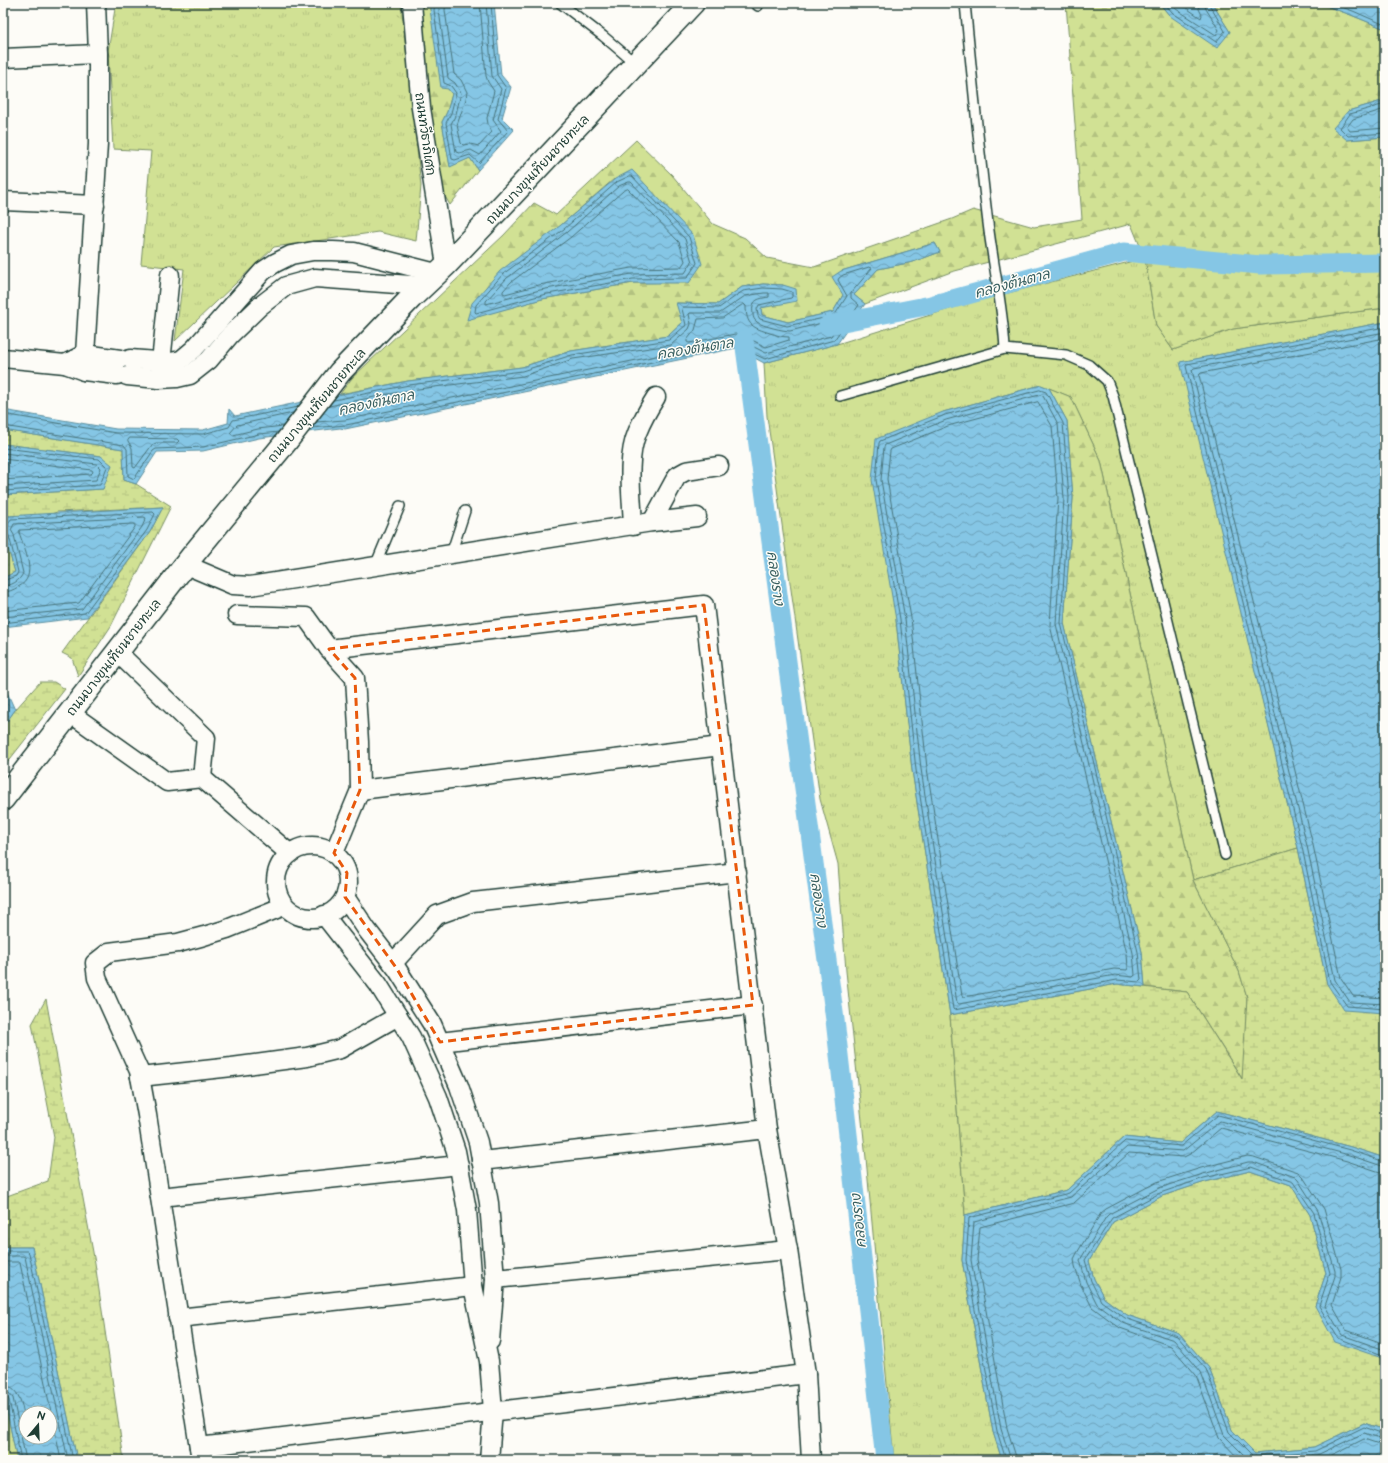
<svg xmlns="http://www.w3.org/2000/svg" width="1388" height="1463" font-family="'Balsamiq Sans','Playpen Sans Thai',sans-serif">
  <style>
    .grass { fill: url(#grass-tufts); stroke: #788f64 }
    .forest { fill: url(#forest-firs); stroke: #788f64; fill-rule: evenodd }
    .wetland { fill: url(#wetland-marsh); stroke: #788f64 }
    .water { fill: url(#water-waves); stroke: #5c8f9e; fill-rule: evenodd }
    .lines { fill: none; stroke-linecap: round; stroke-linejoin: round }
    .shore { stroke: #48747b; stroke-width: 1 }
    .canal { stroke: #85c6e5; stroke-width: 19 }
    .lane-casing { stroke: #1f3d34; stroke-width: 12 }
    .street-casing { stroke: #1f3d34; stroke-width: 21 }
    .secondary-casing { stroke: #1f3d34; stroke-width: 25 }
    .lane { stroke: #fdfcf7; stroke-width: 9 }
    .street { stroke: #fdfcf7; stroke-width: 18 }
    .secondary { stroke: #fdfcf7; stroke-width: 22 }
    .marked { fill: none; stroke: #e8590c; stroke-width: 3; stroke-dasharray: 8 5; stroke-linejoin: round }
    .labels { text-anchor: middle; stroke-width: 3; stroke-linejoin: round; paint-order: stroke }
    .street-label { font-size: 13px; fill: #1f3d34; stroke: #fdfcf7 }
    .water-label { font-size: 14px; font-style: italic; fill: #385f60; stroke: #fdfcf7 }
  </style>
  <defs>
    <pattern id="grass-tufts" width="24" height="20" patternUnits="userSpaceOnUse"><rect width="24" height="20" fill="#d1e194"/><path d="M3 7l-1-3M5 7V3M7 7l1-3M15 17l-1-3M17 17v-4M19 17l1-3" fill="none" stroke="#b3c280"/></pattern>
    <pattern id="forest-firs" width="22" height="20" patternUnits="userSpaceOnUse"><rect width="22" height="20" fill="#d1e194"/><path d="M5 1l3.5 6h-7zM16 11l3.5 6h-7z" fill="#b3c280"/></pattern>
    <pattern id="wetland-marsh" width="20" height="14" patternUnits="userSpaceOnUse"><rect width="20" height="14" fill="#d1e194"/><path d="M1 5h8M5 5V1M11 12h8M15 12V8" fill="none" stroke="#b3c280"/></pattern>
    <pattern id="water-waves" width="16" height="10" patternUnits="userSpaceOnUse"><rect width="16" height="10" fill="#85c6e5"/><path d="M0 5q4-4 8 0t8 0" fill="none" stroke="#6ca2ba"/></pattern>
  </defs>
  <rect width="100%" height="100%" fill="#fdfcf7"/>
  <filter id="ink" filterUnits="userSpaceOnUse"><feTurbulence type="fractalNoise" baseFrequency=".025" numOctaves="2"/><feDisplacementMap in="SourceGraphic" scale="8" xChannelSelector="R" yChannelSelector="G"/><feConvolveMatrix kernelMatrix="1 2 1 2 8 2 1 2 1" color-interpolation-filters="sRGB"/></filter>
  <g filter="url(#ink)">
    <!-- grass -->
    <g class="grass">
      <polygon points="116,3 401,3 421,186 416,241 378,232 274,247 175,341 184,269 141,264 151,151 113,149 108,51"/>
      <polygon points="1145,258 1156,326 1173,350 1233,329 1385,308 1385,322 1181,362 1298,848 1193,880 1101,461 1071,397 1041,385 943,412 896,620 912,770 950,1015 965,1215 962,1260 993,1432 1002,1460 894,1460 866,1158 846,971 838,864 820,799 767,416 764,363 837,344 969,303"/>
    </g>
    <!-- forest -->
    <g class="forest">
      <polygon points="418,3 431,3 430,9 448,89 452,94 447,112 442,122 450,166 470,158 478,170 450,205 443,193 436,173"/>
      <path d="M 1066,3 L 1159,3 L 1170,16 L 1230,32 L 1212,3 L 1318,3 L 1351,15 L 1385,29 L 1385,100 L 1348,111 L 1347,140 L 1385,137 L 1385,308 L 1233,329 L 1173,350 L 1156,326 L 1145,258 L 1131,224 L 951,272 L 865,304 L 854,295 L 878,269 L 913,262 L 940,252 L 935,243 L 841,271 L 843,295 L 833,312 L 788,322 L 762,315 L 761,307 L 777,304 L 783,285 L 763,284 L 742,287 L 718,304 L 677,303 L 682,323 L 668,336 L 571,351 L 522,367 L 408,381 L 340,394 L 352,378 L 504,235 L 534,203 L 556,215 L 636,140 L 672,175 L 713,224 L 745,238 L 767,258 L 814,267 L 952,219 L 973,210 L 1034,227 L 1082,219 ZM 614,179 L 689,282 L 633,283 L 542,299 L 467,319 L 561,225 Z"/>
      <polygon points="1049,388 1071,397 1101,461 1193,880 1239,971 1247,997 1243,1080 1187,992 1145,987 1142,952 1064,623 1073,498 1067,421"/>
    </g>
    <!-- wetland -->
    <g class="wetland">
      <polygon points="3,430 123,449 124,480 136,484 171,506 111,626 78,676 72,658 62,653 150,532 163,507 57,512 3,531 15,572 3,578 3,495 103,489 101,456 3,444"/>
      <polygon points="40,682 54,682 65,689 3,768 3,727 15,710"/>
      <polygon points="1298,848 1327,984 1385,1013 1385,1158 1351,1147 1217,1111 1180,1143 1124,1137 1067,1190 965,1215 950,1015 1117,984 1187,992 1242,1079 1247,997 1239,971 1193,880"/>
      <polygon points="46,999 95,1263 124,1460 77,1460 32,1247 3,1247 3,1196 7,1196 48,1181 54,1137 32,1024"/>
      <polygon points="1250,1171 1291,1185 1310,1215 1326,1273 1315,1306 1385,1361 1385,1428 1382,1429 1364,1423 1314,1447 1255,1453 1232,1430 1209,1368 1179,1333 1127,1315 1104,1298 1094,1279 1089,1261 1113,1222 1162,1196 1205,1182"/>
      <polygon points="3,1392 17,1460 3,1460"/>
    </g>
    <!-- water -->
    <g class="water">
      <polygon points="431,3 494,3 501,75 511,87 502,118 514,130 478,170 470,158 450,167 442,122 447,112 452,94 448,89 441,88 430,9"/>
      <polygon points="1159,3 1212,3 1230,32 1217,48 1170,16"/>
      <polygon points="1318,3 1361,3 1368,8 1380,3 1385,3 1385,29 1351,15"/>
      <polygon points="1385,100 1385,137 1347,140 1333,128 1348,111"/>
      <polygon points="632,170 693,235 702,264 689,283 633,283 542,299 467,320 472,303 500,271 561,225 615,179"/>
      <polygon points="935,243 940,252 913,262 878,269 854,295 865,304 837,344 764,363 736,348 345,429 340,428 259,438 203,451 157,452 136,484 124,480 123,449 3,430 3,410 116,429 203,430 228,423 229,409 235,416 287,405 408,381 522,367 571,351 668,336 682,323 676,303 718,304 742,287 763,284 783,285 796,289 797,301 761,308 762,315 788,322 833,312 843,295 832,277 841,271"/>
      <polygon points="1385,322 1385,1013 1384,1013 1344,1010 1327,984 1298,848 1180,362"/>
      <polygon points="1041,385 1049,388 1067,421 1073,498 1064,623 1142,952 1145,987 1117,984 950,1015 912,770 896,620 872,480 876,439 943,412"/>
      <polygon points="3,444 101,456 112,465 103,489 3,495"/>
      <polygon points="163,507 150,532 87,617 3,627 3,578 15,572 3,531 6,516"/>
      <polygon points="3,683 15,710 3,727"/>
      <polygon points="1217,1111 1351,1147 1385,1158 1385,1361 1382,1358 1335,1342 1315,1306 1326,1273 1310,1215 1291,1185 1250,1171 1205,1182 1162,1196 1113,1222 1089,1261 1094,1279 1104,1298 1127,1315 1179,1333 1209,1368 1232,1430 1255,1453 1314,1447 1364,1423 1382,1429 1385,1428 1385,1460 1002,1460 993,1432 962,1260 965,1215 1067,1190 1124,1137 1180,1143"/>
      <path d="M 3,1247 L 32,1247 L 77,1460 L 17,1460 L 3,1392 ZM 26,1413 L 50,1413 L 50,1437 L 26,1437 Z"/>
    </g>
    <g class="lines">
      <!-- shore -->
      <g class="shore">
        <polyline points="435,3 434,10 444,83 451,86 456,93 451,113 446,123 452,159 455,160 470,155 479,163 508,131 498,119 506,88 497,75 491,3"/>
        <polyline points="440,3 439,10 448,78 455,83 461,93 456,114 451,124 456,152 459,153 471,150 480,155 501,131 493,120 501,89 492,76 486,3"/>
        <polyline points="446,3 445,10 454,74 461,80 467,92 466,99 457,125 461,143 463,145 470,144 479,146 492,132 488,124 487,118 494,91 488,82 486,76 480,3"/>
        <polyline points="1164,3 1173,13 1216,42 1225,31 1210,6 1209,3"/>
        <polyline points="1171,3 1176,9 1216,35 1219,30 1206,9 1204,3"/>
        <polyline points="1179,3 1201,18 1202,15 1199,9 1198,3"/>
        <polyline points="1330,3 1353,11 1385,25"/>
        <polyline points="1385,104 1350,114 1340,128 1348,136 1385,133"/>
        <polyline points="1385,109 1353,119 1347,127 1350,131 1385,128"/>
        <polygon points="630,176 632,176 689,237 697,263 687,278 633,279 542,295 476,313 475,312 476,305 503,274 564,229 617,182"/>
        <polygon points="629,182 631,182 685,239 692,262 685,273 632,274 540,290 486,304 486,301 507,278 567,232 619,186"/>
        <polygon points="628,189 679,242 685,261 681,267 631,268 539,285 505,294 503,293 503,291 511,282 571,237 623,191"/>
        <path d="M 744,304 L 746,306 C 746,325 753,328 770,333 C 776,335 782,337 789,337 L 789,340 L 766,347 L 742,335 L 735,334 L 689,343 L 687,342 L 687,340 L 695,330 L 698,319 L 722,318 Z"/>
        <polyline points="1385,327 1187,364 1186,366 1302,847 1330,982 1347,1006 1385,1009"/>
        <polyline points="1385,332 1194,368 1192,370 1307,846 1335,980 1350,1002 1385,1004"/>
        <polyline points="1385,338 1201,373 1199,375 1313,845 1341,978 1353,996 1385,998"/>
        <polygon points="1040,390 1046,392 1063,423 1069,497 1061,623 1138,952 1141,980 1139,982 1117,980 954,1010 953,1009 916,770 900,619 876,480 879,443 880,441 945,415"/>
        <polygon points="1040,395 1043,396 1058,424 1064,498 1056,624 1133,953 1135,975 1133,977 1115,975 959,1004 957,1003 921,769 905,619 881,480 884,447 885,445 946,420"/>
        <polygon points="1038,402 1052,426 1058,498 1050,625 1127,954 1128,968 1127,970 1114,969 964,997 962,996 927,768 911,618 887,479 890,451 891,449 948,426"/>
        <polygon points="365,405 368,406 366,409 345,414 340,412 341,409"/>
        <polyline points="3,414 116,433 203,434 229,427 233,420 298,407"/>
        <path d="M 316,422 L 345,420 L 734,340 L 740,340 L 766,353 L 831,336 L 842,319 L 840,317 L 834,320 L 790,331 C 784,331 762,326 757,322 C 754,320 753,317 753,314 C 751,300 757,299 769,297 L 769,293 L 764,293 L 745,296 L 720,313 L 690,313 L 689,314 L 691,324 L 689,329 L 671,345 L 573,359 L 523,376 L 410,390 L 329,406"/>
        <polyline points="3,426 124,445 127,449 128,476 134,479 153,451 156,449 203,447 259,434 279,432"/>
        <polyline points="283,426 258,429 233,435 230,433 237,425 293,413"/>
        <polyline points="312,428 346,425 735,345 765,359 834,340 859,305 851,298 851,293 872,268 869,267 843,275 839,278 838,280 847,296 836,313 833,316 787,326 760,319 758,316 757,309 759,305 791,298 792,297 792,292 782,289 763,288 743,291 719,308 683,307 682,309 686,325 669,340 572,355 522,371 409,385 334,400"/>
        <polygon points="130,438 177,439 179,441 177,443 156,443 152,445 135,468 133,467 132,448 128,441"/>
        <polyline points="3,448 99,459 107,467 100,485 3,491"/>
        <polyline points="3,453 97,464 101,468 96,480 3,486"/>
        <polyline points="3,459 92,470 93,472 91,474 3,480"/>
        <polyline points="3,527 7,526 11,519 153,512 155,514 147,530 85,613 3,623"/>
        <polyline points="3,533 6,533 9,536 18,572 16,576 3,581"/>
        <path d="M 3,586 C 11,586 20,581 23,573 L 14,535 L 11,530 L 14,524 L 144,517 L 146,518 L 142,527 L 82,609 L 3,617"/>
        <path d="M 3,592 C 9,592 13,590 18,587 C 39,577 24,549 19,532 L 20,530 L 133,524 L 135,525 L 135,527 L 79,603 L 3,611"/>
        <polyline points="3,1251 27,1251 29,1253 73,1460"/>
        <polyline points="3,1256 23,1256 25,1257 68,1460"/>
        <polyline points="3,1262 18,1262 20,1263 61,1460"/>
        <polyline points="1385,1356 1338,1338 1319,1306 1330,1273 1314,1213 1293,1182 1251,1167 1204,1178 1160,1193 1112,1218 1085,1260 1091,1281 1101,1301 1125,1318 1177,1336 1206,1369 1229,1432 1253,1456 1315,1451 1364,1427 1381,1433 1385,1433"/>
        <path d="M 3,1386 C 23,1386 23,1414 26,1429"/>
        <polyline points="3,1392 9,1393 13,1398 26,1460"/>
        <polyline points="3,1397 7,1397 9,1400 21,1460"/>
        <polyline points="1006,1460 997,1431 966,1260 969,1218 1069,1193 1125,1141 1181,1146 1218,1115 1350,1150 1385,1162"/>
        <polyline points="1011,1460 1001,1429 971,1260 974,1222 1071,1197 1127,1147 1183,1151 1220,1121 1349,1155 1385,1167"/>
        <polyline points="1017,1460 1007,1428 977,1260 980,1227 1074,1203 1129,1153 1184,1157 1190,1154 1221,1128 1347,1161 1380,1172 1385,1173"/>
        <polyline points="1240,1460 1219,1438 1196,1375 1171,1346 1120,1328 1092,1307 1081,1285 1075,1266 1074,1259 1077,1253 1101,1213 1106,1209 1157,1182 1201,1168 1247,1156 1254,1157 1298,1172 1303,1177 1324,1209 1341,1269 1341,1277 1332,1305 1346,1330 1385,1344"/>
        <polyline points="1249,1460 1224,1435 1201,1372 1174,1340 1123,1323 1097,1304 1086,1282 1080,1260 1106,1217 1109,1214 1159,1188 1203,1174 1248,1162 1253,1162 1295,1177 1298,1180 1318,1211 1335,1271 1335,1276 1325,1306 1342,1335 1385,1350"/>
        <polyline points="1276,1460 1317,1455 1364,1433 1380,1438 1385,1438"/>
        <polyline points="1322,1460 1364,1439 1379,1444 1385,1444"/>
      </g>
      <!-- canal -->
      <g class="canal">
        <polyline points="828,325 931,305 1124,252 1260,265 1385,263"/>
        <polyline points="744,340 835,1020 885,1460"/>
      </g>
      <defs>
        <g id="lane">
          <polyline points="560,3 603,36 636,64"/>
          <polyline points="754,3 758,6"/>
          <path d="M 965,3 C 972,76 979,150 988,223 C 993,265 1003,307 1005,349 L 1066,355 L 1089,365 L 1107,381 L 1113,396 L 1225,855"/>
          <polyline points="840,396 1005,349"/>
          <polyline points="451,554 465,511"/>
          <polyline points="375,566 400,506"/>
        </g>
        <g id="street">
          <polyline points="412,3 421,108 446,265"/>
          <polyline points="3,58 98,54"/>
          <polyline points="3,201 95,205"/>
          <polyline points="3,358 65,364"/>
          <polyline points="130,359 170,362 181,360 194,349 263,271 275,263 291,255 313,251 333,251 354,252 436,273"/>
          <polyline points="84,371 98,144 98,54 96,3"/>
          <polyline points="160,372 170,275"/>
          <polyline points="117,375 84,371 65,364 85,354 120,359"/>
          <polyline points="127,376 159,379 177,378 190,375 209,360 230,335 260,306 286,286 315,278 424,286"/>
          <polyline points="652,522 677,476 686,471 719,466"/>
          <path d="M 633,526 C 632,497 626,459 637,433 C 642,420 649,408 656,397"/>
          <polyline points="186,565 233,585 250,586 652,522 697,517"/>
          <polyline points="237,615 306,617 329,649 355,678 359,742 360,790 334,853"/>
          <polyline points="329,649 704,605 767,1129"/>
          <polyline points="117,652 206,738 202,778"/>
          <polyline points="70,713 167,782 202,778 289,853"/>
          <polyline points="360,790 721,746"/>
          <circle cx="312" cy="882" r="36"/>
          <polyline points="345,897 367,930 397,969 432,1024 459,1086 478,1142 489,1203 495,1279 490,1341"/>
          <polyline points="324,915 378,984 411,1037 438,1097 456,1151 467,1210 473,1286 489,1361 493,1411 489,1460"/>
          <polyline points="393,963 437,915 473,902 737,872"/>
          <polyline points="440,1042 753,1005"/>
          <polyline points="140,1077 232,1067 307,1057 340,1049 398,1016"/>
          <polyline points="481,1161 767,1129 788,1250 806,1374 811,1460"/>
          <polyline points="160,1197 459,1165"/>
          <polyline points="495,1279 788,1250"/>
          <polyline points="178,1318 473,1286"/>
          <polyline points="199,1447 806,1374"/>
          <polyline points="201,1460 147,1115 139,1071 97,978 95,963 109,952 178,943 204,936 227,929 284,906"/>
        </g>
        <polyline id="secondary" points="3,799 192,556 285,443 340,372 411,298 446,265 484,225 693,3"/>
      </defs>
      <!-- lane casing -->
      <use href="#lane" class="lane-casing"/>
      <!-- street casing -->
      <use href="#street" class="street-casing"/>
      <!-- secondary casing -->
      <use href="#secondary" class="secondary-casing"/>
      <!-- lane -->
      <use href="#lane" class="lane"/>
      <!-- street -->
      <use href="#street" class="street"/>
      <!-- secondary -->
      <use href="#secondary" class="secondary"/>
    </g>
  </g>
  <!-- marked area -->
  <path class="marked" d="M 704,605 L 753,1005 L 440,1042 L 397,969 L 345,897 L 347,873 L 334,853 L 360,790 L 355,678 L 329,649 Z"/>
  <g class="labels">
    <!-- street labels -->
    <g class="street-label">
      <text transform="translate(426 134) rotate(82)" y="5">ถนนทวีธาภิเศก</text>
      <text transform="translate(537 169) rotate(-47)" y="5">ถนนบางขุนเทียนชายทะเล</text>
      <text transform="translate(316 405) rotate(-50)" y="5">ถนนบางขุนเทียนชายทะเล</text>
      <text transform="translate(113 657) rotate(-52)" y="5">ถนนบางขุนเทียนชายทะเล</text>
    </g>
    <!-- water labels -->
    <g class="water-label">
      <text transform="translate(1012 283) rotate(-15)" y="5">คลองต้นตาล</text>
      <text transform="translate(695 348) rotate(-9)" y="5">คลองต้นตาล</text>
      <text transform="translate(376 402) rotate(-12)" y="5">คลองต้นตาล</text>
      <text transform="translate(776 578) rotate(82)" y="5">คลองราง</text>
      <text transform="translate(819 900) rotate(82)" y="5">คลองราง</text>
      <text transform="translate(858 1221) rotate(-96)" y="5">คลองราง</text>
    </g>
  </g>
  <!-- margin -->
  <rect width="1388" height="1463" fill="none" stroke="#fdfcf7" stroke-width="16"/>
  <rect x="8" y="8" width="1372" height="1447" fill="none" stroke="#1f3d34" stroke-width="1.5" filter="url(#ink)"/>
  <!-- north arrow -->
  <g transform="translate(38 1425) rotate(19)"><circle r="19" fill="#fdfcf7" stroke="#a4b0a9"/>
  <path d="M0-3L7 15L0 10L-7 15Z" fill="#1f3d34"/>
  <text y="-6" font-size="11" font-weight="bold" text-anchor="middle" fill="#1f3d34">N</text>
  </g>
</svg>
